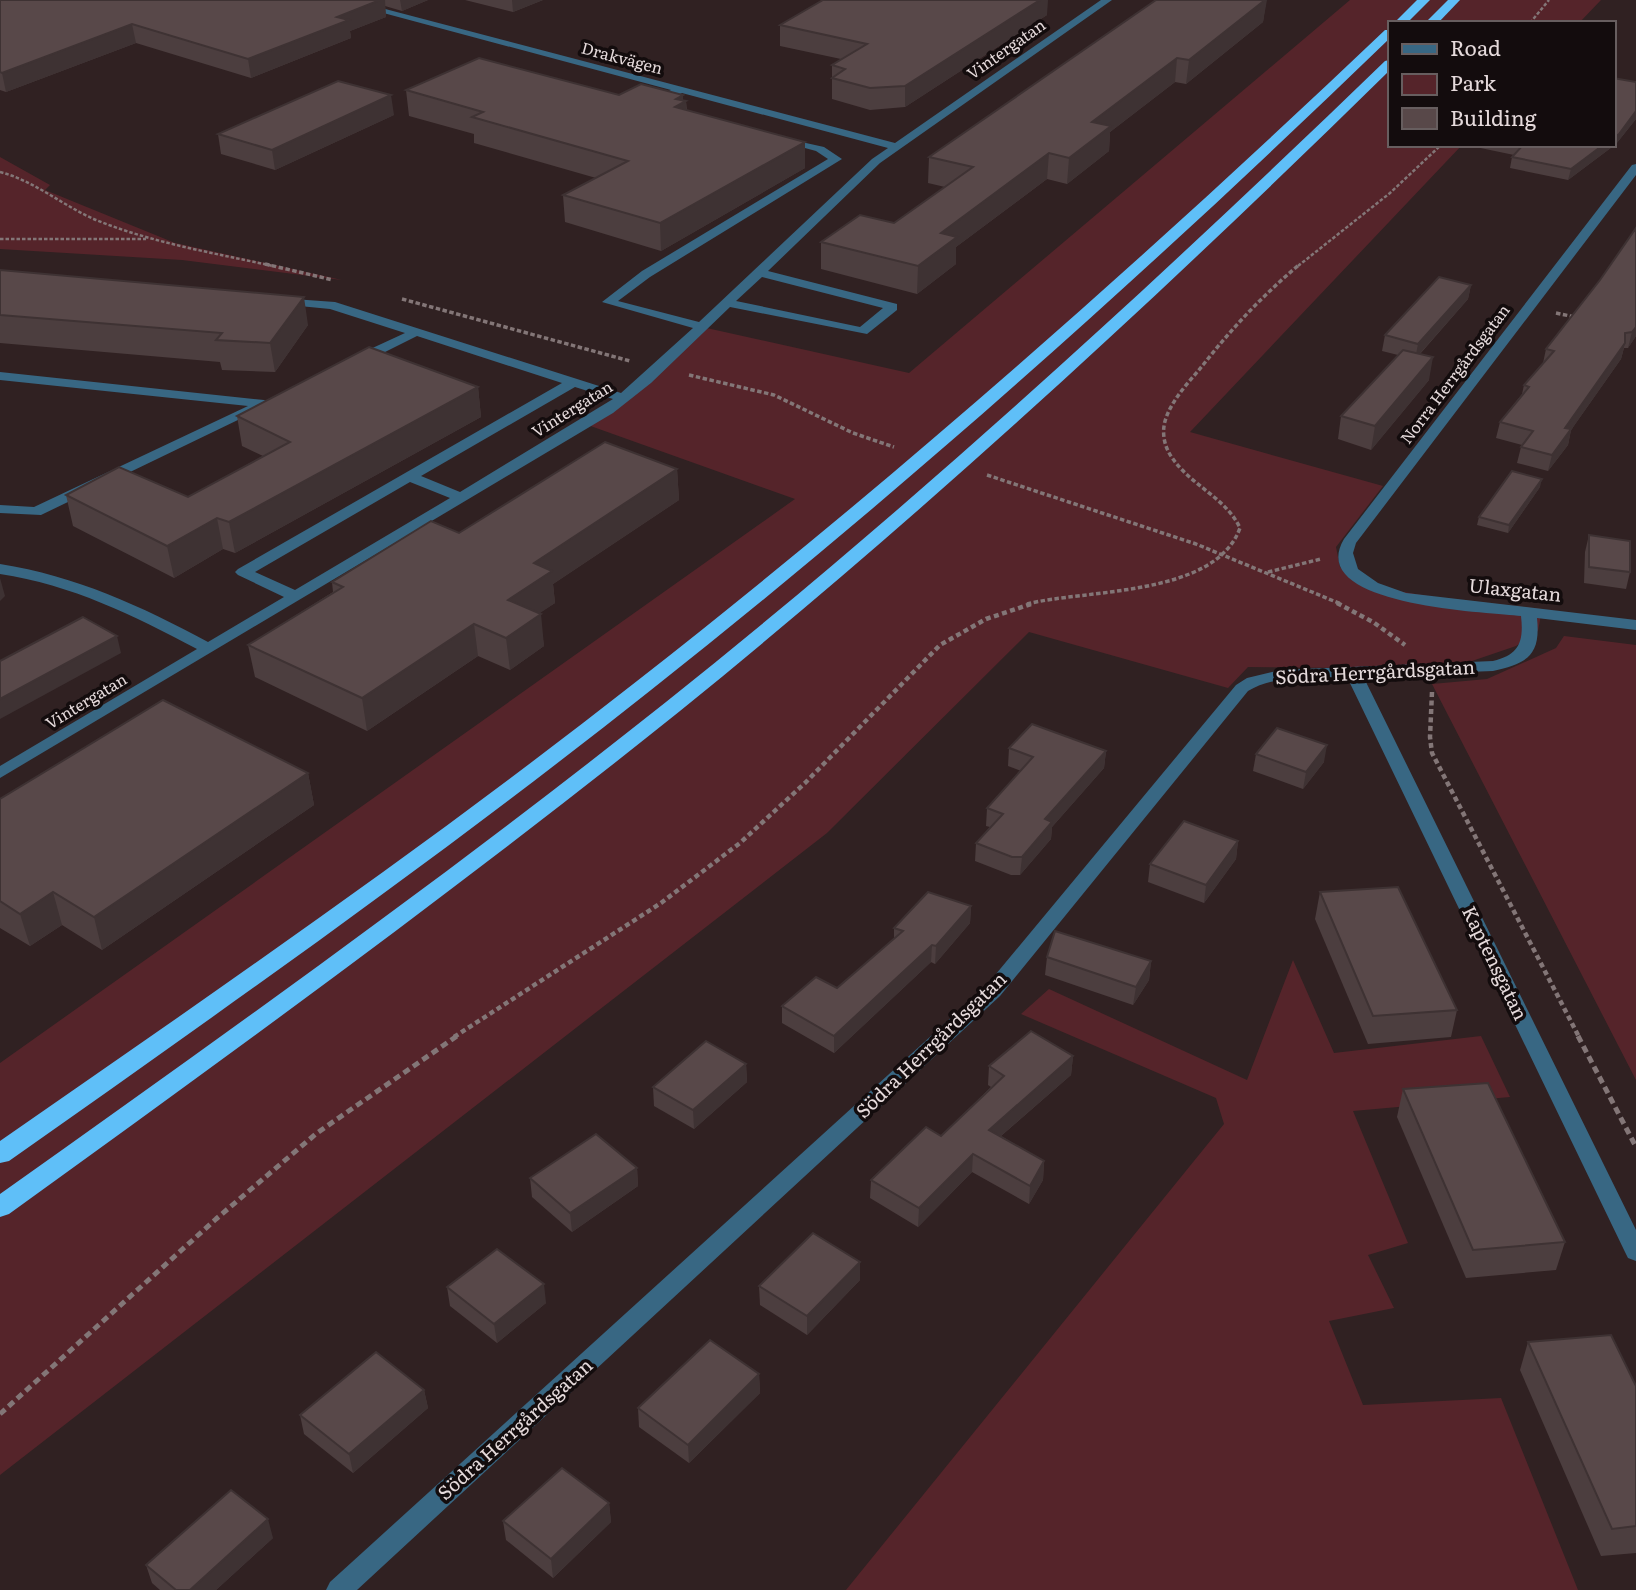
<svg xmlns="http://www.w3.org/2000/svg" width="1636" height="1590" font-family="Literata,serif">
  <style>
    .green { fill: #55242a }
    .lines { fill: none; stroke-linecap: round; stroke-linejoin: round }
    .path-far3 { stroke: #837677; stroke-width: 2.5; stroke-dasharray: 3.5 2; stroke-linecap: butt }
    .path-far2 { stroke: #837677; stroke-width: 3.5; stroke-dasharray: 4.5 2.5; stroke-linecap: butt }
    .path-far1 { stroke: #837677; stroke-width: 4.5; stroke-dasharray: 5 3.5; stroke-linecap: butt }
    .path { stroke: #837677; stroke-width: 5; stroke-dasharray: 7 4.5; stroke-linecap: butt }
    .minor { fill: #386783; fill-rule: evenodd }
    .highway { fill: #5fbff8; fill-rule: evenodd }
    .wall { fill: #4c3e3f }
    .shaded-wall { fill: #3e3233 }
    .building { fill: #584849; stroke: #3e3233; stroke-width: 2 }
    .labels { text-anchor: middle; stroke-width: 7; stroke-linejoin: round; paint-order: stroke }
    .far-street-label { font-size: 16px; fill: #e5dadb; stroke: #130c0d }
    .street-label { font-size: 19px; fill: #e5dadb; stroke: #130c0d }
  </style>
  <rect width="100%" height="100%" fill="#302122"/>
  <!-- green -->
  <g class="green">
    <polygon points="1350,0 1601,0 1579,23 1389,23 1389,145 1462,145 1190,432 1383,486 1336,547 1340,567 1367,586 1434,597 1542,609 1538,631 1516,646 1469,662 1355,668 1248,667 1228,688 1029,632 827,833 0,1475 0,1063 795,499 585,424 702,327 909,373"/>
    <polygon points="0,157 50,185 45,190 175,243 342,280 182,260 0,249"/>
    <polygon points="1564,636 1636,645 1636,1080 1432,684 1487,679 1556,648"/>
    <polygon points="1293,960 1334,1053 1481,1036 1510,1097 1353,1111 1408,1243 1368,1255 1394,1308 1329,1321 1363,1405 1501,1398 1578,1590 846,1590 1224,1124 1216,1098 1021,1014 1049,989 1247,1080"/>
  </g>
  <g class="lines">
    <!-- path-far3 -->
    <g class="path-far3">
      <polyline points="1530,23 1549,0"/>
      <path d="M 0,172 C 35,181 63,206 96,220 C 153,243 214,253 273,266"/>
      <polyline points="0,239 146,239"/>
      <polyline points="1298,266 1390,193 1441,145"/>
    </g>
    <!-- path-far2 -->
    <g class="path-far2">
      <polyline points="265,264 333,280"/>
      <polyline points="402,299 630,361"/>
      <polyline points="1556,313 1575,317"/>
      <polyline points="689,375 774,395 853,433 894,447"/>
      <polyline points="987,475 1196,544 1341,604"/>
      <polyline points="1268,572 1321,559"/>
      <path d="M 1027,604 C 1086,589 1215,597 1240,528 C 1226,498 1192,486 1173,459 C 1164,447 1161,432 1166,418 C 1173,398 1190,381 1203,365 C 1232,328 1264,294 1300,264"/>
    </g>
    <!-- path-far1 -->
    <g class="path-far1">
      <polyline points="1337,603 1373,622 1405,645"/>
      <polyline points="1432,692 1430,737 1432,753 1579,1037"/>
      <polyline points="454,1037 661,903 740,843 805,783 940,645 986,619 1034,603"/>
    </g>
    <!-- path -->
    <g class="path">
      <polyline points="1578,1036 1636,1147"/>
      <polyline points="0,1414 216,1219 317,1133 457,1036"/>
    </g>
    <!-- minor -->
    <g class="minor">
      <path d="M 335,0 L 351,0 L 895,143 L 1101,0 L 1112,0 L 880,163 L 768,271 L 897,304 L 897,310 L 867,334 L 730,307 L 651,383 L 613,413 L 0,778 L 0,766 L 197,649 C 133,615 72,585 0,574 L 0,564 C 76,576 141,606 208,642 L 284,597 L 238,575 L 235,572 L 238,569 L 562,383 L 417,336 L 363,363 L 353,363 L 353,357 L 405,333 L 330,309 L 279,304 L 279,298 L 335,302 L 621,393 L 693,328 L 602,302 L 642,271 L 828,159 L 816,151 L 779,141 L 779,137 L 824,147 L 842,159 L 650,277 L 618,301 L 699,322 L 872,159 L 888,148 L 682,93 C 671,98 661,109 651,101 L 652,99 L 671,90 ZM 762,277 L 883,308 L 860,327 L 736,301 ZM 575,387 L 613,399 L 460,492 L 421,476 ZM 410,482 L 450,498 L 295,590 L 255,572 Z"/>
      <path d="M 1636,164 L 1636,175 L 1356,543 L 1353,553 L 1358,569 L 1378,583 L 1406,593 L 1636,620 L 1636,630 L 1537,618 C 1541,656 1527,663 1493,671 L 1363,676 L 1636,1230 L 1636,1261 L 1628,1258 L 1625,1252 L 1347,677 C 1315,678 1276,674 1248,691 L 1000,996 L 357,1590 L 326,1590 L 330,1582 L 986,986 L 1236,685 L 1247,678 L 1280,670 L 1493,661 C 1519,655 1524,642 1521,616 C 1487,612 1304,606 1344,539 L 1632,165 Z"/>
      <polygon points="0,372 264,400 271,404 41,515 0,513 0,505 34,507 248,406 0,380"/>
    </g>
    <!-- highway -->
    <g class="highway">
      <polygon points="1417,0 1430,0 1407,23 1394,23"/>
      <polygon points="1448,0 1460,0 1438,23 1425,23"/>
      <path d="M 1385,30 L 1389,30 L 1389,39 C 1153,267 909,486 651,690 C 443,855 226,1008 9,1161 L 0,1163 L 0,1141 C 215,992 431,843 637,681 C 898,477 1145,258 1385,30 Z"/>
      <path d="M 1389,60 L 1389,71 C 1162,294 928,510 680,711 C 462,886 236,1050 9,1214 L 0,1217 L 0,1194 C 225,1034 450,874 666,702 C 917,502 1154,284 1385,61 Z"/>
    </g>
  </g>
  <!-- wall -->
  <g class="wall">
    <polygon points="0,0 428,0 402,11 385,6 386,17 350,31 351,38 251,78 136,43 6,92 0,90"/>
    <polygon points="465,0 543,0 513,12"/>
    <polygon points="1266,1 1263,22 1186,84 1175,82 1110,132 1109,151 1067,184 1047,179 956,247 956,264 917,294 821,269 821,242 894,223 945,187 928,183 929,157"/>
    <polygon points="1047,15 905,107 870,110 832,99 832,65 841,59 780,46 780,25"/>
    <polygon points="1636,82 1636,119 1616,144 1568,180 1510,168 1512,157 1514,155 1471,146 1613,145"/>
    <polygon points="406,90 619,95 683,100 686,101 687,111 805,142 805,168 661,251 565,222 563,195 596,178 474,143 474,134 409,116"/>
    <polygon points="394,115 275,170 221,154 218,134"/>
    <polygon points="1636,228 1636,336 1628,348 1624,348 1621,359 1571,430 1568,445 1548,471 1517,463 1521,447 1522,445 1496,438 1500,422 1522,394 1524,385 1543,363 1546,349 1600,280"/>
    <polygon points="0,270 308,325 275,372 222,370 220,362 0,343"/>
    <polygon points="1471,285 1468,299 1420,354 1429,380 1371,450 1338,439 1341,416 1398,355 1382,351 1385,335"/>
    <polygon points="478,387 481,417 235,553 223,549 174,578 73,526 66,495 188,497 263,456 242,446 237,416"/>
    <polygon points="677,469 679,500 553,584 555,603 539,613 544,646 510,670 478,656 367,731 255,677 248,645 333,592 332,582 459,533"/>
    <polygon points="1540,487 1508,533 1477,525 1479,517"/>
    <polygon points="1589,535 1630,572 1626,589 1584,583 1585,552"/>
    <polygon points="1009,748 1106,751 1104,768 1052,827 1051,839 1020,875 1011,875 975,861 976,843 990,827 986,826 987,808 1021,771 1008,766"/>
    <polygon points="1256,754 1324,762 1303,789 1253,771"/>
    <polygon points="308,773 314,805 102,950 62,925 30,946 0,928 0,799"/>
    <polygon points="1238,841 1236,859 1204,903 1148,882 1150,864"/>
    <polygon points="1320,892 1457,1010 1451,1037 1368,1044 1315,919"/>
    <polygon points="971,906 970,923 935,964 931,962 834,1053 782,1023 782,1006 837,988 894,939 894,928"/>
    <polygon points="1047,957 1151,961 1149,980 1133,1005 1045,975"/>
    <polygon points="1073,1056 1071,1075 1001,1136 1044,1161 1043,1180 1029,1204 972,1172 918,1227 870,1198 871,1180 941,1136 991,1087 988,1085 989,1066"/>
    <polygon points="746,1064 747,1082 694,1129 654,1106 653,1087"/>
    <polygon points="1403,1089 1565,1242 1556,1270 1466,1278 1397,1117"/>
    <polygon points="637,1168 638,1186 572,1232 532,1197 530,1178"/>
    <polygon points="860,1280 807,1335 760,1305 759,1286"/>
    <polygon points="447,1287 546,1303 497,1343 450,1306"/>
    <polygon points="1528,1342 1636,1386 1636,1553 1601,1556 1520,1370"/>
    <polygon points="759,1374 760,1393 689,1463 639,1427 638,1408"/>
    <polygon points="424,1390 428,1408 353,1473 304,1434 300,1415"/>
    <polygon points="609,1503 611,1522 553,1578 506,1540 503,1521"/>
    <polygon points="273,1538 216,1590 160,1590 152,1583 146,1565"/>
  </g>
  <!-- shaded-wall -->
  <g class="shaded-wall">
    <polygon points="380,0 385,0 386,17 350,31 351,38 251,78 248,59 337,17"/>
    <polygon points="400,0 428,0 402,11"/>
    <polygon points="512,0 543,0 513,12"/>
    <polygon points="1040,0 1048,0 1047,15 905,107 905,86"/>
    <polygon points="1245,0 1267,0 1263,22 1186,84 1189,60"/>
    <polygon points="132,24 136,43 6,92 2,73"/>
    <polygon points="1177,58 1175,82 1110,132 1109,151 1067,184 1069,158 1092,122"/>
    <polygon points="391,95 394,115 275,170 272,150"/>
    <polygon points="683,95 683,103 686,101 687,127 676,133 676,99"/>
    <polygon points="1636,111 1636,119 1616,144 1568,180 1571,169 1603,145 1613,145 1613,138"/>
    <polygon points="805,142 805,168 661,251 660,223"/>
    <polygon points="1049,153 1047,179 956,247 956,264 917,294 918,266 941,233"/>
    <polygon points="1471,285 1468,299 1415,359 1418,344"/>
    <polygon points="304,297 308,325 275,372 270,343"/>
    <polygon points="1636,327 1636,336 1628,348 1632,332"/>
    <polygon points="1625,343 1621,359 1571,430 1568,445 1548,471 1552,455 1565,428"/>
    <polygon points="1433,357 1429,380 1371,450 1375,426"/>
    <polygon points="478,387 481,417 235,553 229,522"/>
    <polygon points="677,469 679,500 553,584 555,603 512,632 508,600 534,563"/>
    <polygon points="1542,479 1540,487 1508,533 1509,525"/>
    <polygon points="217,518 223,549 174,578 167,546"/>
    <polygon points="0,578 5,596 0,601"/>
    <polygon points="541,614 544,646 510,670 506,638"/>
    <polygon points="474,624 478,656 367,731 362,698"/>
    <polygon points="117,636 121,653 0,719 0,699"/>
    <polygon points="1327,745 1324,762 1303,789 1306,772"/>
    <polygon points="1106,751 1104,768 1052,827 1051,839 1020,875 1022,857 1045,819"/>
    <polygon points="308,773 314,805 102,950 94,917"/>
    <polygon points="1238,841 1236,859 1204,903 1206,885"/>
    <polygon points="53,892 62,925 30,946 20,914"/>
    <polygon points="971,906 970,923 935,964 936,946"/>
    <polygon points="932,945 931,962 834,1053 834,1036"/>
    <polygon points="1151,961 1149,980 1133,1005 1136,987"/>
    <polygon points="1073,1056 1071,1075 987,1148 989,1130"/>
    <polygon points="746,1064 747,1082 694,1129 693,1110"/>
    <polygon points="973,1154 972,1172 918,1227 919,1208"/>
    <polygon points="1044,1161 1043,1180 1029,1204 1030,1186"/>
    <polygon points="637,1168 638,1186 572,1232 570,1213"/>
    <polygon points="860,1262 860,1280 807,1335 807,1316"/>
    <polygon points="544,1284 546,1303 497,1343 494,1324"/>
    <polygon points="759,1374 760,1393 689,1463 688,1445"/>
    <polygon points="424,1390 428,1408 353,1473 349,1454"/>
    <polygon points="609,1503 611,1522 553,1578 551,1559"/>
    <polygon points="268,1519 273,1538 216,1590 190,1590"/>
  </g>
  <!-- building -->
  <g class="building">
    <polygon points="0,0 380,0 337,17 349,20 248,59 132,24 2,73 0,72"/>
    <polygon points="823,0 1040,0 905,86 870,88 832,78 845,69 832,65 867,44 780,25"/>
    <polygon points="1156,0 1265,0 1189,60 1177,58 1092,122 1111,126 1069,158 1049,153 941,233 957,237 918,266 821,242 860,215 894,223 973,167 929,157"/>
    <polygon points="479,58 619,95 641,84 683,95 676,99 686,101 675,107 805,142 660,223 563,195 628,161 472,117 483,112 406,90"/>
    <polygon points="1613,78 1636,82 1636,111 1619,134 1613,138"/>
    <polygon points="338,81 391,95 272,150 218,134"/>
    <polygon points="1523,145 1603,145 1571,169 1512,157"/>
    <polygon points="1636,228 1636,327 1632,332 1625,333 1625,343 1565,428 1571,429 1552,455 1521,447 1533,431 1500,422 1529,387 1524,385 1554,351 1546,349 1600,280"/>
    <polygon points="0,270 304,297 270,343 216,340 222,333 0,315"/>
    <polygon points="1439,277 1471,285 1418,344 1385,335"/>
    <polygon points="369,347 478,387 229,522 217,518 167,546 66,495 119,467 188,497 290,442 237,416"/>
    <polygon points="1403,350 1433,357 1375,426 1341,416"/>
    <polygon points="605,442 677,469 534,563 552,571 508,600 541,614 506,638 474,624 362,698 248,645 343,587 332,582 431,521 459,533"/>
    <polygon points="1512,471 1542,479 1509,525 1479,517"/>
    <polygon points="1589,535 1630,541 1630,572 1589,567"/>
    <polygon points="83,617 117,636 0,699 0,661"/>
    <polygon points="163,700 308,773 94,917 53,892 20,914 0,901 0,799"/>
    <polygon points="1032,724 1106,751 1045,819 1052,822 1022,857 1012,857 976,843 1003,814 987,808 1033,757 1009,748"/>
    <polygon points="1277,728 1327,745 1306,772 1256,754"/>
    <polygon points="1184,821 1238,841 1206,885 1150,864"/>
    <polygon points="1398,887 1457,1010 1373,1016 1320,892"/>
    <polygon points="928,892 971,906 936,946 932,945 834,1036 782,1006 816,977 837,988 903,931 894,928"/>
    <polygon points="1055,931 1151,961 1136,987 1047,957"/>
    <polygon points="1031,1031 1073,1056 989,1130 1044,1161 1030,1186 973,1154 919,1208 871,1180 926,1127 941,1136 1004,1076 989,1066"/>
    <polygon points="706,1041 746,1064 693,1110 653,1087"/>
    <polygon points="1488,1083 1565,1242 1473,1250 1403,1089"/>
    <polygon points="596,1134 637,1168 570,1213 530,1178"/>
    <polygon points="813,1233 860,1262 807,1316 759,1286"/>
    <polygon points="497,1249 544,1284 494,1324 447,1287"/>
    <polygon points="1611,1335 1636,1386 1636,1526 1612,1529 1528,1342"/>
    <polygon points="710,1340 759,1374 688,1445 638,1408"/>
    <polygon points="376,1352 424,1390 349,1454 300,1415"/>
    <polygon points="562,1468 609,1503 551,1559 503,1521"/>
    <polygon points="231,1490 268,1519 190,1590 176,1590 146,1565"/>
  </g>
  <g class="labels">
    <!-- far-street labels -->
    <g class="far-street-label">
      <text transform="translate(1006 49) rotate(-35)" y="6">Vintergatan</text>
      <text transform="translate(622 58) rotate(15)" y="6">Drakvägen</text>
      <text transform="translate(1455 374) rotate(-53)" y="6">Norra Herrgårdsgatan</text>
      <text transform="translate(572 409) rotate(-32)" y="6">Vintergatan</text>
      <text transform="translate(86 701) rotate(-31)" y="6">Vintergatan</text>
    </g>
    <!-- street labels -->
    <g class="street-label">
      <text transform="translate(1515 590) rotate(6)" y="7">Ulaxgatan</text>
      <text transform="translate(1375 672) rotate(-3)" y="7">Södra Herrgårdsgatan</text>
      <text transform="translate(1495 963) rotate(64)" y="7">Kaptensgatan</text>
      <text transform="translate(931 1045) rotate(-44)" y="7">Södra Herrgårdsgatan</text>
      <text transform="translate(515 1429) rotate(-42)" y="7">Södra Herrgårdsgatan</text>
    </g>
  </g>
  <!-- legend -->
  <rect x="1388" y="21" width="228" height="126" fill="#130c0d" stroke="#675e5f" stroke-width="2"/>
  <rect x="1402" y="44" width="35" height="10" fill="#386783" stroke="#675e5f" stroke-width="2"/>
  <text x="1450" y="56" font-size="21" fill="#e5dadb">Road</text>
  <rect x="1402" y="74" width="35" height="21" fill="#55242a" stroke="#675e5f" stroke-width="2"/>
  <text x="1450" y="91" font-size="21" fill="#e5dadb">Park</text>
  <rect x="1402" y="108" width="35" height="21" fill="#584849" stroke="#675e5f" stroke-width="2"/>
  <text x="1450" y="126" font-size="21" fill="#e5dadb">Building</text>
</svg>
